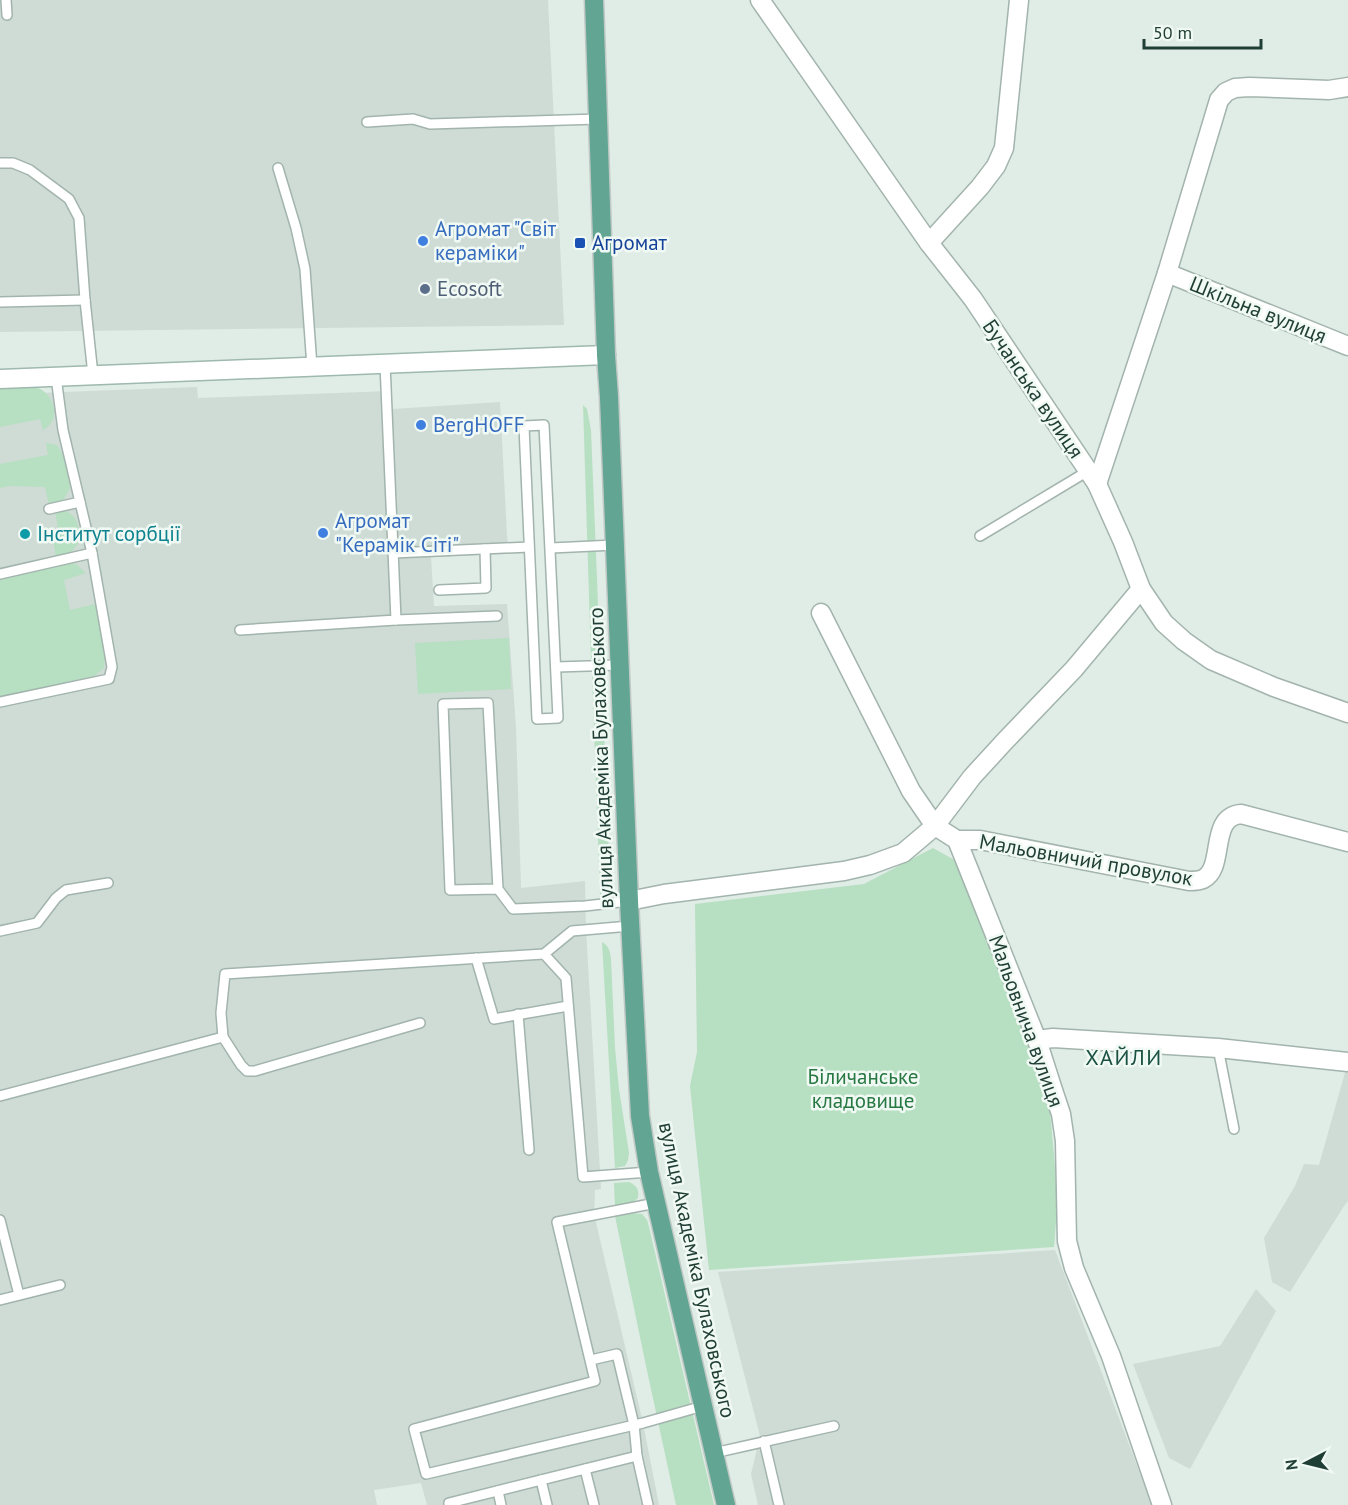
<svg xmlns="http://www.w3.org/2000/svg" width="1348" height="1505" font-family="'PT Sans',sans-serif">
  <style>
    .built { fill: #cedcd5 }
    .green { fill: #b7dfc1 }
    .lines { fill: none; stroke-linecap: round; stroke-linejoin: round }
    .lane-casing { stroke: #a2b4ad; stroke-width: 12 }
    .street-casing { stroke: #a2b4ad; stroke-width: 21 }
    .secondary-casing { stroke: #9eb9ae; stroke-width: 21 }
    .primary-casing { stroke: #c0c9c6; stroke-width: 21 }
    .lane { stroke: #fff; stroke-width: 9 }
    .street { stroke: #fff; stroke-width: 18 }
    .secondary { stroke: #fff; stroke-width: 18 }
    .primary { stroke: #61a592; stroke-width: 18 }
    .shop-dot { fill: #3f7fe0; stroke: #f1f9f4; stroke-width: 2 }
    .transit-dot { fill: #1a4fb4; stroke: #f1f9f4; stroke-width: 2 }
    .service-dot { fill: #5c6f8a; stroke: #f1f9f4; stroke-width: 2 }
    .culture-dot { fill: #0f9aa8; stroke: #f1f9f4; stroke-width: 2 }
    .labels { text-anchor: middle; stroke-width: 5; stroke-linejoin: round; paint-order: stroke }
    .shop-label { font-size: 21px; fill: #366cbe; stroke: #f1f9f4; text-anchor: start }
    .transit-label { font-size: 21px; fill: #164399; stroke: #f1f9f4; text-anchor: start }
    .service-label { font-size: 21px; fill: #4e5e75; stroke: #f1f9f4; text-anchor: start }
    .street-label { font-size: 21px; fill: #1f3e35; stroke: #f1f9f4 }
    .culture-label { font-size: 21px; fill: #0d838f; stroke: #f1f9f4; text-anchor: start }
    .park-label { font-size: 21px; fill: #277843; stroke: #f1f9f4 }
    .neighbourhood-label { font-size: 22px; letter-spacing: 1.5px; fill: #1a5142; stroke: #f1f9f4 }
  </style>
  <rect width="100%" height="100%" fill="#e0ece6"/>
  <!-- built -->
  <g class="built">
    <polygon points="0,0 548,0 564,325 0,332"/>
    <polygon points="197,387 198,398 391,391 393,409 500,402 508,554 431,557 434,606 507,604 516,727 521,888 585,881 586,929 601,1189 595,1190 594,1214 643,1423 659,1505 427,1505 421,1483 374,1490 377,1505 0,1505 0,396 37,393"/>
    <polygon points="1346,1069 1348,1069 1348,1201 1344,1206 1290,1292 1272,1282 1264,1238 1295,1186 1304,1164 1319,1165"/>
    <polygon points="1055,1250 1152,1505 758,1505 751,1474 760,1436 718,1272"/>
    <polygon points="1256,1289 1276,1311 1190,1469 1169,1458 1133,1364 1220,1346"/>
  </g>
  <!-- green -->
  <g class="green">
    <path d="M 25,387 C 29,387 36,387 40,389 C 51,394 59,413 51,423 C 49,426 46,428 43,430 L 40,419 L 0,427 L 0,388 Z"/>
    <polygon points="583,405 587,409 591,430 600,654 598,658 591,660"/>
    <polygon points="46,443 57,445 64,457 70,488 63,501 49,505 45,487 10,486 0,488 0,464 48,455"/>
    <path d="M 63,510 C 79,516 78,525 80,541 L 72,551 L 56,558 L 53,537 L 59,534 L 55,511 Z"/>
    <polygon points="70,563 76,564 86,573 64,580 70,610 95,604 105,655 104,668 94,676 0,697 0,578"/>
    <polygon points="509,638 511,689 418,694 415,643"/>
    <polygon points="592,673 597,673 602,680 610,883 607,889 600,895"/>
    <polygon points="933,848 958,862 996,954 1050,1111 1055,1167 1057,1208 1054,1247 709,1270 690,1086 697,1052 695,904 864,884"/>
    <path d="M 602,942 C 609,946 610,951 611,959 L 615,1048 L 619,1089 L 629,1153 L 628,1160 L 625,1166 L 615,1168 Z"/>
    <path d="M 629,1182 C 637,1186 639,1189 638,1198 L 630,1205 L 615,1207 L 614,1183 Z"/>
    <polygon points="631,1213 642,1214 647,1220 649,1227 714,1505 676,1505 646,1366 615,1216"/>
  </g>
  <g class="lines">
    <defs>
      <g id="lane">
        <polyline points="6,0 7,15"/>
        <polyline points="367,122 413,119 430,124 598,119"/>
        <polyline points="0,163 13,163 30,170 69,199 79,218 85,300 93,375"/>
        <polyline points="278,168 296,228 305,269 312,367"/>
        <polyline points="0,302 85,300"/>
        <polygon points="544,425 558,718 537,719 524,426"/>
        <polyline points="49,509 80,502"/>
        <polyline points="980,536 1088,471"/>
        <polyline points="551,548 615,545"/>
        <polyline points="393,553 529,547"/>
        <polyline points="0,574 92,553"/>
        <polyline points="439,590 486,588 485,549"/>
        <polyline points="396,620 497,616"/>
        <polyline points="240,630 396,620 385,364"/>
        <polyline points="556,667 620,665"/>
        <polyline points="0,702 109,679 112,667 92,553 63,430 56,377"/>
        <polyline points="498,889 450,890 443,704 488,703 498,889 513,909 585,906 629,901"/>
        <polyline points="0,931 37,923 56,898 66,890 108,883"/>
        <polyline points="544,954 566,978 583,1177 649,1172"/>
        <polyline points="476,958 494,1019 568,1006"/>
        <polyline points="518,1014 529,1150"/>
        <polyline points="420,1023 255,1071 247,1071 241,1065 223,1037 221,1013 225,974 544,954 572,931 630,926"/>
        <polyline points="1218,1048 1234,1129"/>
        <polyline points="0,1096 223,1037"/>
        <polyline points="656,1203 557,1222 595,1381 414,1429 426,1474 643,1423 703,1406"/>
        <polyline points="0,1220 19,1295"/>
        <polyline points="0,1300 60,1285"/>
        <polyline points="591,1360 617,1354 634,1425 637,1456 648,1505"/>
        <polyline points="764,1441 779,1505"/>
        <polyline points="714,1453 834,1426"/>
        <polyline points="585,1469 594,1505"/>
        <polyline points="541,1480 547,1505"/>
        <polyline points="498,1491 501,1505"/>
        <polyline points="449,1505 449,1503 637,1456"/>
      </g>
      <g id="street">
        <polyline points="760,0 929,243 973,299 1097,484 1123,542 1141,589 1164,623 1184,641 1211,660 1274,687 1348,713"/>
        <polyline points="929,243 980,187 996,166 1004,148 1019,0"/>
        <polyline points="1167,273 1348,346"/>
        <polyline points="1097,484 1167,273 1219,100 1226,92 1235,88 1249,87 1329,90 1348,87"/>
        <polyline points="821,613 911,791 935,826 957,840 1037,1040 1052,1087 1061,1114 1065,1141 1067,1241 1074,1268 1111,1356 1162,1505"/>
        <path d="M 957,840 L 980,840 L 1189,881 C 1194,881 1199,881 1203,879 C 1226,868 1208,817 1241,814 L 1348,842"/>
        <polyline points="629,901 664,894 844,871 870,865 903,853 935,826 972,777 1005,741 1074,669 1141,589"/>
        <polyline points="1037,1040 1053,1038 1218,1048 1348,1062"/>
      </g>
      <polyline id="secondary" points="0,379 606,355"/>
      <polyline id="primary" points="594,0 606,355 609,397 629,901 640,1116 649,1172 726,1505"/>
    </defs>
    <!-- lane casing -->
    <use href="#lane" class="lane-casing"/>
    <!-- street casing -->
    <use href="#street" class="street-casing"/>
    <!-- secondary casing -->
    <use href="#secondary" class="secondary-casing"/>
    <!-- primary casing -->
    <use href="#primary" class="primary-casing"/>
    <!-- lane -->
    <use href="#lane" class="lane"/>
    <!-- street -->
    <use href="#street" class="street"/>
    <!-- secondary -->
    <use href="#secondary" class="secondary"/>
    <!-- primary -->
    <use href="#primary" class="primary"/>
  </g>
  <!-- markers -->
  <g class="shop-dot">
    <circle cx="423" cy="241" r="6"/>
    <circle cx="421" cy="425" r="6"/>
    <circle cx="323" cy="533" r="6"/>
  </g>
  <rect class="transit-dot" x="574" y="237" width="12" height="12" rx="3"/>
  <circle class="service-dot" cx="425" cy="289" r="6"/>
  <circle class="culture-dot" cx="25" cy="534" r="6"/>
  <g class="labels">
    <!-- shop labels -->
    <g class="shop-label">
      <text x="435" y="236">Агромат "Світ<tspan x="435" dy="24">кераміки"</tspan></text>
      <text x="433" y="432">BergHOFF</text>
      <text x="335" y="528">Агромат<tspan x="335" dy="24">"Керамік Сіті"</tspan></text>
    </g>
    <!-- transit labels -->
    <g class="transit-label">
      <text x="592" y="250">Агромат</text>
    </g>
    <!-- service labels -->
    <g class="service-label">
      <text x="437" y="296">Ecosoft</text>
    </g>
    <!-- street labels -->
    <g class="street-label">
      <text transform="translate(1258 310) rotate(22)" y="7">Шкільна вулиця</text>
      <text transform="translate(1033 389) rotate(56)" y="7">Бучанська вулиця</text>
      <text transform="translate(601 758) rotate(-92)" y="7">вулиця Академіка Булаховського</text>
      <text transform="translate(1086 860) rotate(10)" y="7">Мальовничий провулок</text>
      <text transform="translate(1026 1021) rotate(70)" y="7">Мальовнича вулиця</text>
      <text transform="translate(697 1270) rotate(78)" y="7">вулиця Академіка Булаховського</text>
    </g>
    <!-- culture labels -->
    <g class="culture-label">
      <text x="37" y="541">Інститут сорбції</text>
    </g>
    <!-- park labels -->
    <g class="park-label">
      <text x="863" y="1084">Біличанське<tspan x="863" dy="24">кладовище</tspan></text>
    </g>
    <!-- neighbourhood labels -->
    <g class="neighbourhood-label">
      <text x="1124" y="1065">ХАЙЛИ</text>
    </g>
  </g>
  <!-- north arrow -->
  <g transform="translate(1306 1463) rotate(263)" stroke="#f1f9f4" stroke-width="4.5" paint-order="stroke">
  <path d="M0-4.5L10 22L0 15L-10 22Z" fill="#1f3e35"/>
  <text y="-9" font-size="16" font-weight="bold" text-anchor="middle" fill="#1f3e35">N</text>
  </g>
  <!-- scale -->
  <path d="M1144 39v9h117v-9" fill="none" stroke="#1f3e35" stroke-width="3"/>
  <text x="1153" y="39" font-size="18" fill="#1f3e35" stroke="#f1f9f4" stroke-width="4.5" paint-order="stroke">50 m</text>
</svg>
